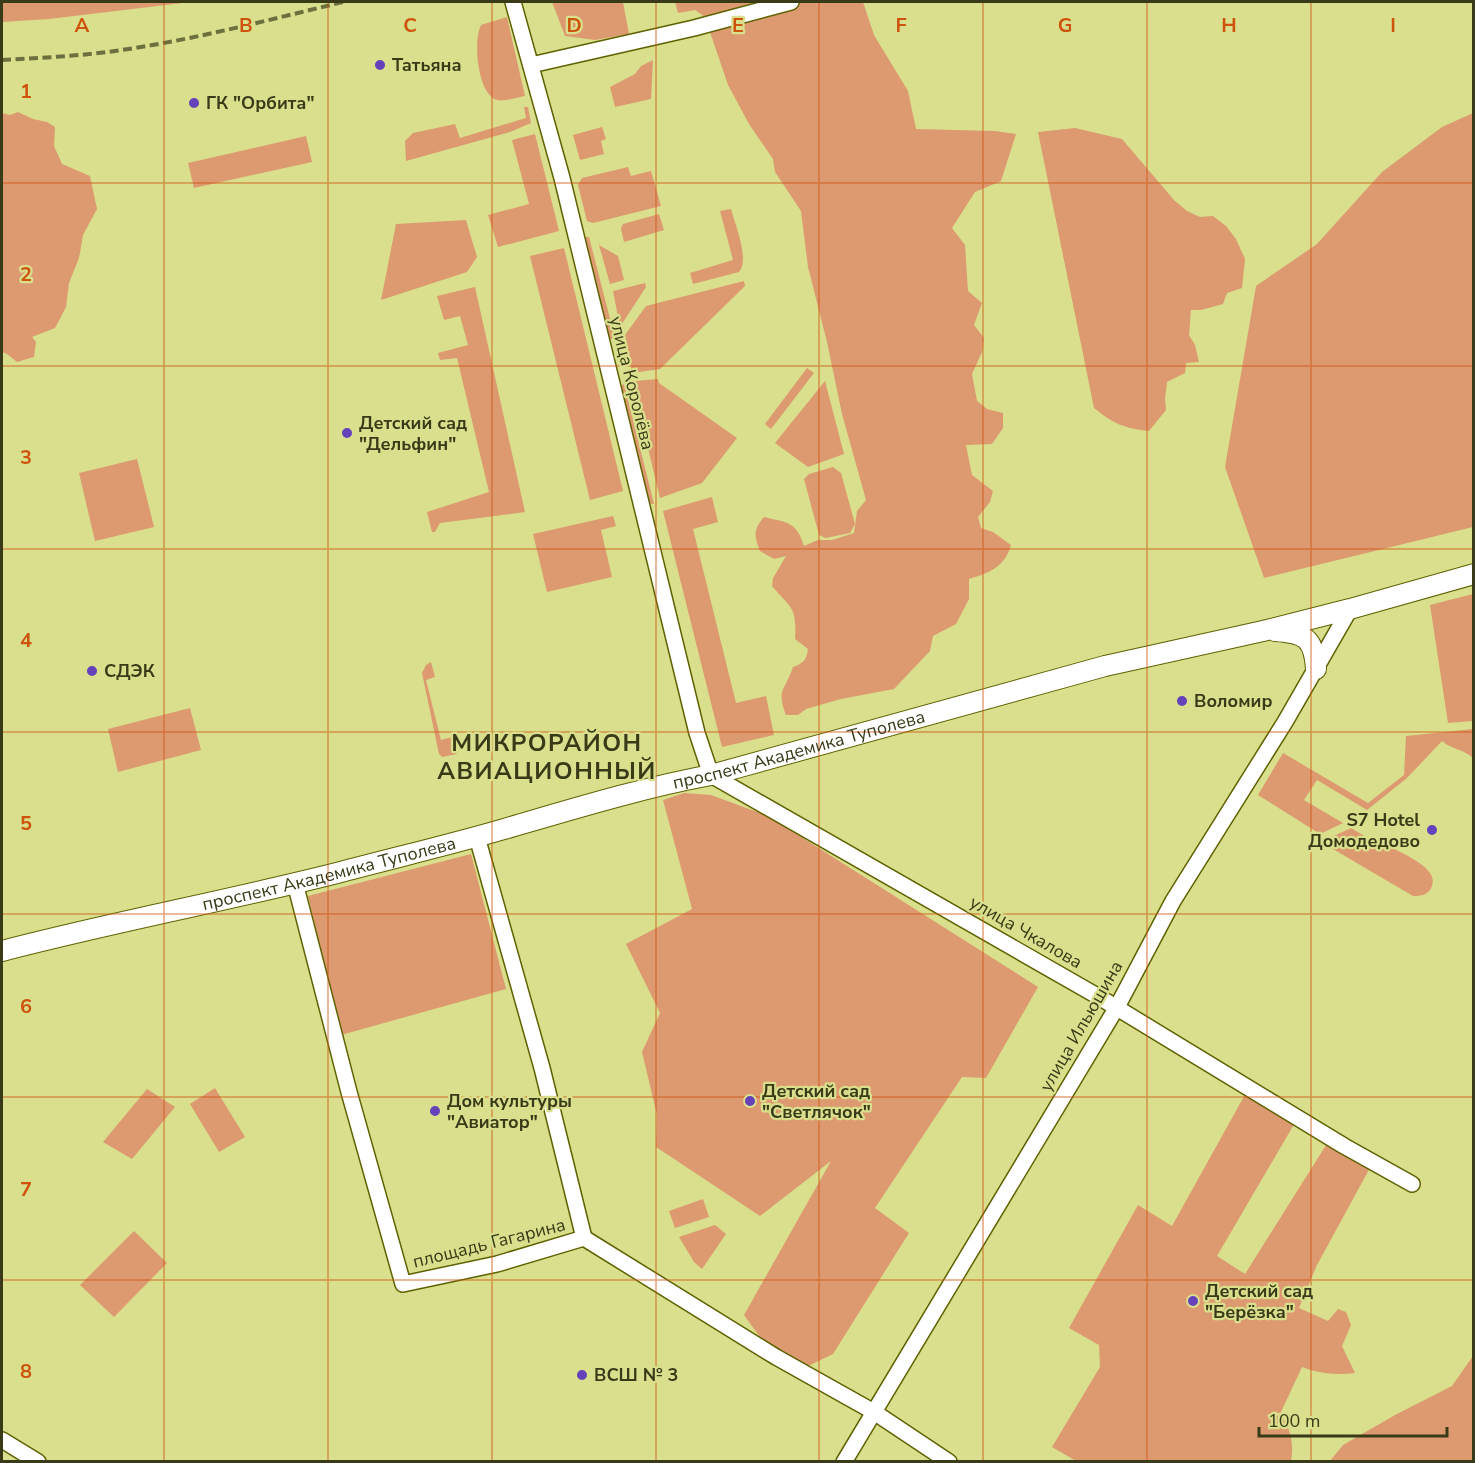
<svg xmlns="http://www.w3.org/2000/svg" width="1475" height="1463" font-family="'Nunito Sans',sans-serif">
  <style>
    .green { fill: #dd9a70 }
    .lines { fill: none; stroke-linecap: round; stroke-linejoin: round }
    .minor-casing { stroke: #5f6201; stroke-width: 18 }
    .major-casing { stroke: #5f6201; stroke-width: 22 }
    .minor { stroke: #fff; stroke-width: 15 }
    .major { stroke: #fff; stroke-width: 20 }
    .rail { stroke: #6c703e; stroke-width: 4; stroke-dasharray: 9 4.5; stroke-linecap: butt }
    .grid { fill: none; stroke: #ce540e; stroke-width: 1.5; stroke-opacity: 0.55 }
    .poi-dot { fill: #6642ba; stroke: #d9df8c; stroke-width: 2 }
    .labels { text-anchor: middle; stroke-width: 4.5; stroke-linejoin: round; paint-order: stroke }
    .poi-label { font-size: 18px; font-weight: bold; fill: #383a18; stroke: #d9df8c; text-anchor: start }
    .street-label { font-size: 18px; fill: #383a18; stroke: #d9df8c }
    .district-label { font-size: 24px; font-weight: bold; letter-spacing: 1.5px; fill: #383a18; stroke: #d9df8c }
    .grid-label { font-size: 20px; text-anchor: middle; font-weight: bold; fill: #ce540e; stroke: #d9df8c; stroke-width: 4.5; stroke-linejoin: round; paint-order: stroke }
  </style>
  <rect width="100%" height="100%" fill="#d9df8c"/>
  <!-- green -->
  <g class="green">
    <polygon points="2,2 191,2 49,19 2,22"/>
    <polygon points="552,2 623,2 629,34 595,40 565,36"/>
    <polygon points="675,2 756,2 705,17 695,10 678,13"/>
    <path d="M 785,2 L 863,2 L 874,35 L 908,91 L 916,129 L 995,131 L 1016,134 L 1001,181 L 975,192 L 952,228 L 965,245 L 968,291 L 982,303 L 974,325 L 984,338 L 982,352 L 972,374 L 977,401 L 987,409 L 1003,413 L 1003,428 L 992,444 L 966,445 L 972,475 L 993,491 L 990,502 L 978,517 L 981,528 L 993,532 L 1011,545 C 1005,567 989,573 969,579 L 969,599 L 956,624 L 933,636 L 930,651 L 894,689 L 841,699 L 806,709 L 798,715 L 786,715 C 776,689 785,691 793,667 C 803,664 807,659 808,649 L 795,639 C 797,606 791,609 772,586 L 773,578 L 786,556 L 774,559 L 760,551 C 754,535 753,530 764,517 C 788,523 796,521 804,546 L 792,551 L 818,540 L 832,540 L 854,533 L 857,511 L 866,500 L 842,414 L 827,342 L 808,267 L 801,211 L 775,172 L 773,159 L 749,124 L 728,85 L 710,32 Z"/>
    <path d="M 507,17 L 525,96 C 517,97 504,102 497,100 C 477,94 473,40 481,25 Z"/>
    <polygon points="653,60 651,99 615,107 610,87 635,74 641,66"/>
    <polygon points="524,107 528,107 531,123 510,132 406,161 405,141 413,133 455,124 460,138 526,118"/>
    <polygon points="18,112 33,119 47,122 55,127 54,146 62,164 90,176 97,209 83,235 79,258 69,283 66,307 55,328 32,337 36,342 34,357 17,362 7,354 2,352 2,113 10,115"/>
    <polygon points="1473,113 1473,527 1264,578 1225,467 1256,286 1317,244 1382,172 1442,127"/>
    <polygon points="602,127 606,139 601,141 604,154 580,160 573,135"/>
    <path d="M 1075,128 L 1122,139 L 1174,200 L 1187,211 L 1200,217 L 1213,216 L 1226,226 L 1236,239 L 1245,259 L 1242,288 L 1227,293 L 1223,304 L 1201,310 L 1191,310 L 1189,335 L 1195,345 L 1199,362 L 1186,363 L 1185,373 L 1167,382 L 1165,399 L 1166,410 L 1149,431 C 1123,428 1114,424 1094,408 L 1038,132 Z"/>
    <polygon points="535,134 559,231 498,247 488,215 529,204 512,140"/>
    <polygon points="306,136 312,162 194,188 188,163"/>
    <polygon points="628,167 631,176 651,171 661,206 593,223 587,221 578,185 582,178"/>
    <path d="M 731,209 C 735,225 750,259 739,272 L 693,284 L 690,273 L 733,260 L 720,211 Z"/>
    <polygon points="659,214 664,230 624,242 621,229 623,224"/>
    <polygon points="466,220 477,257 467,272 381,300 396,224"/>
    <polygon points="586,237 589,237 615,338 610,339 606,336 582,242"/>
    <polygon points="599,245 618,256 624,280 610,284"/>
    <polygon points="564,248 623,491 590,500 530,256"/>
    <polygon points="744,281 745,286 660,369 632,373 625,335 646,306"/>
    <polygon points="645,283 646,287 620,327 613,291"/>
    <polygon points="475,287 525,512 440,523 435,532 432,532 427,512 489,492 457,358 440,360 438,353 468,345 460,316 444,320 437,296"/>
    <polygon points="807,368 814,373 771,429 765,424"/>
    <polygon points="658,379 659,383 737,438 702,483 660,498 633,386 636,385 635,381"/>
    <polygon points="825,381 844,454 808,467 775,443"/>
    <polygon points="624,384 654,504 647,503 619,387"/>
    <polygon points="137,459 154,527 95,541 79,473"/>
    <polygon points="833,467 841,473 855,524 850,533 826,538 819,535 804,479 809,474"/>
    <polygon points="712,497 718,522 693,529 736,703 766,696 774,735 722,747 663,511"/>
    <polygon points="613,516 616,526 601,530 612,577 547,592 533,534"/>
    <polygon points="1473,594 1473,721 1448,723 1430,605"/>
    <polygon points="431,662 435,677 426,680 441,740 452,737 457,754 442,757 439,754 422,673 426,665"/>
    <polygon points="190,708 201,750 118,772 108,729"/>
    <path d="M 1473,729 L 1473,758 C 1462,748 1452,750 1442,741 L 1407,778 L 1367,810 L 1317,780 L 1304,800 L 1343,823 L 1320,834 L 1258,795 L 1283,753 L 1368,803 L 1404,775 L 1406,736 Z"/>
    <polygon points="684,793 711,795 768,816 1038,987 986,1078 962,1077 875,1208 909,1233 833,1354 804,1368 767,1347 744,1315 831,1161 760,1216 656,1147 657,1115 642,1052 660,1013 626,944 692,909 663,800"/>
    <path d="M 1351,828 L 1388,850 L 1391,847 C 1403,854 1439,868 1432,886 C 1429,895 1421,896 1413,896 L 1321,842 Z"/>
    <polygon points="471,854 506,989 341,1035 308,896"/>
    <polygon points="215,1088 245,1137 219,1152 190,1104"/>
    <polygon points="147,1089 175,1107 132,1159 103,1142"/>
    <path d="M 1247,1091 L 1296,1121 L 1217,1256 L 1245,1274 L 1328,1142 L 1371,1166 L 1317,1265 L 1299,1308 L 1328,1321 L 1338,1309 L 1346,1312 L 1351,1325 L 1342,1346 L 1355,1373 C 1336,1375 1320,1374 1302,1367 L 1280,1414 C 1291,1428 1294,1444 1291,1461 L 1076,1461 L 1052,1447 L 1100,1367 L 1099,1345 L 1069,1328 L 1138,1205 L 1172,1226 Z"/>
    <polygon points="703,1199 709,1217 675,1228 669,1211"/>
    <polygon points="715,1225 726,1234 702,1269 694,1262 679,1237"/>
    <polygon points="134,1231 167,1263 114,1317 80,1285"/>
    <polygon points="1473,1356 1473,1461 1330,1461 1343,1445 1395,1415 1452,1386"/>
  </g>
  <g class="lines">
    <defs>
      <g id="minor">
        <polyline points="513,2 562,178 697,733 711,775 1099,997 1344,1146 1412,1184"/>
        <polyline points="531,65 694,28 791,2"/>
        <polyline points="477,837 542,1068 584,1238"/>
        <polyline points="295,883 349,1092 403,1284 497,1264 584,1238"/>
        <polyline points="584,1238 776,1357 874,1412 949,1462"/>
        <polyline points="2,1440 38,1462"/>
        <polyline points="844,1462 1117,1007 1173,901 1285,722 1350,609"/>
      </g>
      <g id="major">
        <path d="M 1275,631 C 1305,633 1314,638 1316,669"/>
        <path id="s1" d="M 2,951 C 113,922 226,901 337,873 C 393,858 449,845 504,829 C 573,809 641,788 711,775 L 1105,666 L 1263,631 L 1350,609 L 1474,574"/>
      </g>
    </defs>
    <!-- minor casing -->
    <use href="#minor" class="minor-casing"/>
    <!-- major casing -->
    <use href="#major" class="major-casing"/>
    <!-- minor -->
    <use href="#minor" class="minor"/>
    <!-- major -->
    <use href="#major" class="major"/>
    <!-- rail -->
    <path class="rail" d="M 2,60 C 40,58 78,56 115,51 C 193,40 268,20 343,2"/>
  </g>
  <!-- grid -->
  <path class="grid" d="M 164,2 L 164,1462M 328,2 L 328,1462M 492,2 L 492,1462M 656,2 L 656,1462M 819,2 L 819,1462M 983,2 L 983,1462M 1147,2 L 1147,1462M 1311,2 L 1311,1462M 2,183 L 1474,183M 2,366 L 1474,366M 2,549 L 1474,549M 2,732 L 1474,732M 2,914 L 1474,914M 2,1097 L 1474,1097M 2,1280 L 1474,1280"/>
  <!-- markers -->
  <g class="poi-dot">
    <circle cx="380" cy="65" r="6"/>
    <circle cx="194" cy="103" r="6"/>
    <circle cx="347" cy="433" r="6"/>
    <circle cx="92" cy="671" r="6"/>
    <circle cx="1182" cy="701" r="6"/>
    <circle cx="1432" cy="830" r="6"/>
    <circle cx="750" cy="1101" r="6"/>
    <circle cx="435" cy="1111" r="6"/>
    <circle cx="1193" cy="1301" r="6"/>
    <circle cx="582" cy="1375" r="6"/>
  </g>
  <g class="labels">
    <!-- poi labels -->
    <g class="poi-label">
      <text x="392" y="71">Татьяна</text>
      <text x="206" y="109">ГК "Орбита"</text>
      <text x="359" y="429">Детский сад<tspan x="359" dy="21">"Дельфин"</tspan></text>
      <text x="104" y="677">СДЭК</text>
      <text x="1194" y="707">Воломир</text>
      <text x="1420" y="826" text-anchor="end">S7 Hotel<tspan x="1420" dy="21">Домодедово</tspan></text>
      <text x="762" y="1097">Детский сад<tspan x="762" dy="21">"Светлячок"</tspan></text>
      <text x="447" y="1107">Дом культуры<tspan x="447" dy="21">"Авиатор"</tspan></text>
      <text x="1205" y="1297">Детский сад<tspan x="1205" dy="21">"Берёзка"</tspan></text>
      <text x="594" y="1381">ВСШ № 3</text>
    </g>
    <!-- street labels -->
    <g class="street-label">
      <text transform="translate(632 383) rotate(76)" y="6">улица Королёва</text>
      <text dy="6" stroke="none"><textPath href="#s1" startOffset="822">проспект Академика Туполева</textPath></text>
      <text dy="6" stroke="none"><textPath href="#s1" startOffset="336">проспект Академика Туполева</textPath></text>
      <text transform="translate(1026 932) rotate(30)" y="6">улица Чкалова</text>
      <text transform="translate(1081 1026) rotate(-60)" y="6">улица Ильюшина</text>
      <text transform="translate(489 1243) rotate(-14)" y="6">площадь Гагарина</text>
    </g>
    <!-- district labels -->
    <g class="district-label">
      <text x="547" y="751">МИКРОРАЙОН<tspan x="547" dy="28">АВИАЦИОННЫЙ</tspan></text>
    </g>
  </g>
  <g class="grid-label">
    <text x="82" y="32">A</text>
    <text x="246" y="32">B</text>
    <text x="410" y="32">C</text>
    <text x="574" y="32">D</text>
    <text x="738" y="32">E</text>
    <text x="901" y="32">F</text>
    <text x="1065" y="32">G</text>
    <text x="1229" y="32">H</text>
    <text x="1393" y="32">I</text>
    <text x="26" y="98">1</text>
    <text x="26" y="281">2</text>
    <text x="26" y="464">3</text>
    <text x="26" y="647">4</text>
    <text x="26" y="830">5</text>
    <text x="26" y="1013">6</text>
    <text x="26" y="1196">7</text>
    <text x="26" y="1378">8</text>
  </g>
  <!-- border -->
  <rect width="1475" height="1463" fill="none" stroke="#383a18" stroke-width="6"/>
  <!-- scale -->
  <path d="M1259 1427v9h188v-9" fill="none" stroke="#383a18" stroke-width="3"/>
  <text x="1268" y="1427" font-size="18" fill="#383a18" stroke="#d9df8c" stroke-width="4.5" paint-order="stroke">100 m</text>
</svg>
